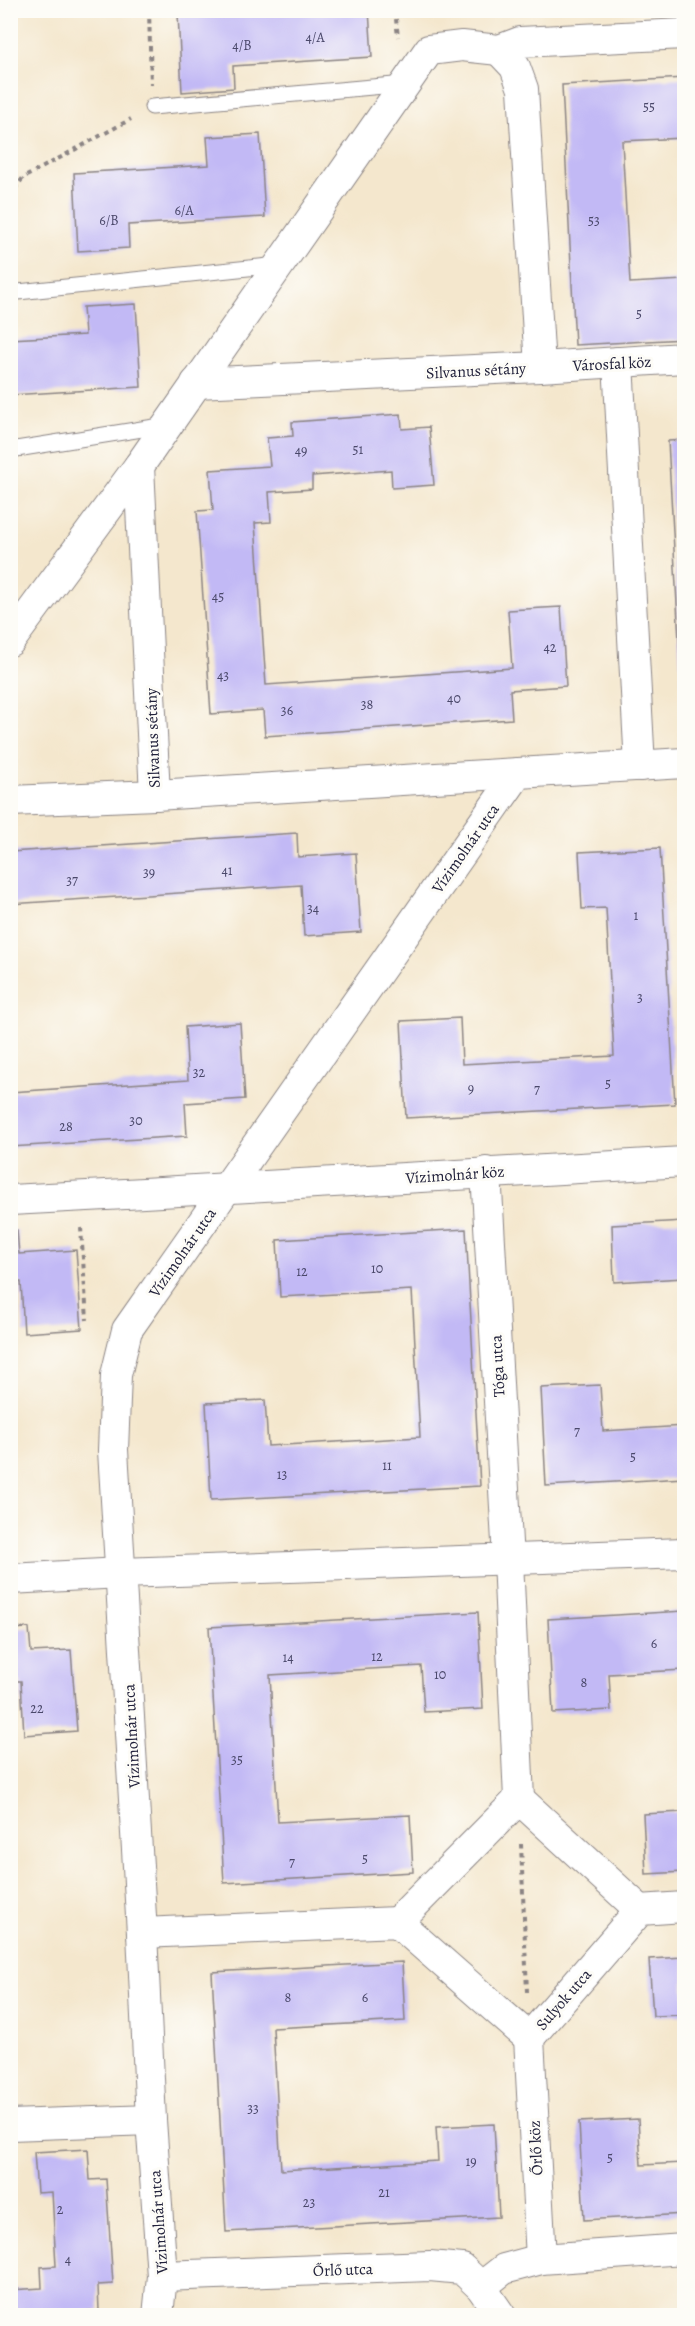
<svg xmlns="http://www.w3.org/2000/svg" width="695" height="2326" font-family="Alegreya,serif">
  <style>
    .building { fill: #c2b9f5 }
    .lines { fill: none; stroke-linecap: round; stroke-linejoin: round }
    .lane-casing { stroke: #8b8484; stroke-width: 17 }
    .street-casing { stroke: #8b8484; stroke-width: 32 }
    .path { stroke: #8b8484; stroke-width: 4; stroke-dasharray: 4.5 4.5; stroke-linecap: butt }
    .lane { stroke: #fff; stroke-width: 15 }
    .street { stroke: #fff; stroke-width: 30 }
    .labels { text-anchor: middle; stroke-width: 6; stroke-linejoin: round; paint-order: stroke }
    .number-label { font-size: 14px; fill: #4a486a }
    .street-label { font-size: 16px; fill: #22223b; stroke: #fdfcf7 }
  </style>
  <rect width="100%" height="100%" fill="#fdfcf7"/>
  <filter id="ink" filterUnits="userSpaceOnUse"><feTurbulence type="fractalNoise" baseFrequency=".0167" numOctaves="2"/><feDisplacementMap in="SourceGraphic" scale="12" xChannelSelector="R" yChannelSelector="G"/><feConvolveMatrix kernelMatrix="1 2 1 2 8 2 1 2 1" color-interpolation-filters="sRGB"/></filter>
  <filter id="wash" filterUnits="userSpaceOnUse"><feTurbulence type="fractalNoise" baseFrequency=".008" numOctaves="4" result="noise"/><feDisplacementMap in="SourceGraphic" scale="24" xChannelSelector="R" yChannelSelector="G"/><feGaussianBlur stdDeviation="1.35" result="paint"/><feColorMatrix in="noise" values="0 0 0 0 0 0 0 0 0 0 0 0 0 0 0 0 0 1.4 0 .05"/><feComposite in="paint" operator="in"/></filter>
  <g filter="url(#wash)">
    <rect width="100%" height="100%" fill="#f4e7cd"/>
    <g id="blocks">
      <!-- building -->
      <g class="building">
        <polygon points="229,10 369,10 372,57 233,66 234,88 182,92 178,14"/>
        <polygon points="684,78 684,138 622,141 630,283 684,280 684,339 575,345 562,85"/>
        <polygon points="260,134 265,217 128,225 129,248 78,251 74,173 209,165 207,137"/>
        <polygon points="136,304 141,387 10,395 10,339 85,335 83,307"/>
        <polygon points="401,414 402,429 429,427 434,485 392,488 391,470 312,476 312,489 269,492 271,522 255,523 266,685 512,668 508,610 561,607 566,686 510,690 512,719 265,736 263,710 211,714 197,511 213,510 210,470 270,466 267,438 293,436 292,422"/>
        <polygon points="684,440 684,695 682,695 668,441"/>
        <polygon points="297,833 298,857 356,853 361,932 304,936 301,885 10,904 10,852"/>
        <polygon points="660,848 675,1104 406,1118 401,1021 460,1018 462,1064 614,1056 606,908 582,909 579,852"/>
        <polygon points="240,1023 245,1099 185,1103 187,1136 10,1147 10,1092 188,1080 185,1027"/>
        <polygon points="684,1221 684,1278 614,1282 612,1225"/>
        <polygon points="466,1229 480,1486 211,1500 206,1403 265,1400 268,1446 420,1437 412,1290 280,1297 277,1240"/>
        <polygon points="17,1230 19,1254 76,1250 82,1329 24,1333 21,1282 10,1282 10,1231"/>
        <polygon points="600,1385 603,1431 684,1426 684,1478 546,1486 541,1388"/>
        <polygon points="684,1611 684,1670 609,1674 611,1710 553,1713 548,1619"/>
        <polygon points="478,1612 483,1709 424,1712 421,1666 270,1675 278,1822 410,1815 413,1872 224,1883 209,1627"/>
        <polygon points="29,1628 31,1652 71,1650 77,1731 24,1735 21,1681 10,1681 10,1629"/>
        <polygon points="684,1812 684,1872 646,1874 643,1814"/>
        <polygon points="684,1957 684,2015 653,2016 649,1959"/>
        <polygon points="402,1962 405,2021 273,2028 281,2170 438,2161 436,2127 494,2124 499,2217 226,2232 212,1972"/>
        <polygon points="638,2119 641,2165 684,2163 684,2214 584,2220 579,2122"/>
        <polygon points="88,2149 90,2180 106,2179 113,2284 98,2285 99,2311 10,2316 10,2290 42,2288 41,2267 56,2266 52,2192 37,2193 34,2152"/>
      </g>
    </g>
  </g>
  <g filter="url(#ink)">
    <use href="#blocks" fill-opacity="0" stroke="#8b8484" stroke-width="1.5"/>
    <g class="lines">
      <defs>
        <g id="lane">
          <polyline points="152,107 405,84"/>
          <polyline points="18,292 278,265"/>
          <polyline points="10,450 167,425"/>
        </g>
        <g id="street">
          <polyline points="618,362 640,766"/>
          <polyline points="540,367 684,358"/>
          <polyline points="196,383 540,367 523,89 515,67 499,50"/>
          <polyline points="10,641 139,466 429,50 462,46 499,50 520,42 684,34"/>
          <polyline points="155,795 518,773"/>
          <polyline points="10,801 155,795 139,466"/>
          <polyline points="486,1172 508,1560 519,1799"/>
          <path d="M 10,1200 C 235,1189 460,1173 684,1162"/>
          <polyline points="10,1579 121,1573 684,1553"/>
          <polyline points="397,1922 519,1799 640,1910"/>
          <polyline points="142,1933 397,1922 529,2038 640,1910 684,1907"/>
          <polyline points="529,2038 541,2259"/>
          <polyline points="10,2125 151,2120"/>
          <polyline points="162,2276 430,2266 462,2269 481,2287 501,2316"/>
          <polyline points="481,2287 504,2269 541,2259 684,2249"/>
          <polyline points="158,2316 162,2276 151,2120 142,1933 113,1450 116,1375 127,1330 518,773 684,763"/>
        </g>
      </defs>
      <!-- lane casing -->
      <use href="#lane" class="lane-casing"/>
      <!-- street casing -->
      <use href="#street" class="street-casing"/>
      <!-- path -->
      <g class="path">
        <polyline points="149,10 151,85"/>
        <polyline points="395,10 398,37"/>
        <polyline points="17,270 14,190 23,178 131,119"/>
        <polyline points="81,1228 87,1320"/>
        <polyline points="521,1844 527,1992"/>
      </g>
      <!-- lane -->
      <use href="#lane" class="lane"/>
      <!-- street -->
      <use href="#street" class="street"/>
    </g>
  </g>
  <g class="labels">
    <!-- number labels -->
    <g class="number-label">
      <text x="315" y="42">4/A</text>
      <text x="242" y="50">4/B</text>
      <text x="649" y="111">55</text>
      <text x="184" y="215">6/A</text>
      <text x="109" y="225">6/B</text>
      <text x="594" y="225">53</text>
      <text x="639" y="318">5</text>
      <text x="358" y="454">51</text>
      <text x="301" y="455">49</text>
      <text x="218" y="601">45</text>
      <text x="550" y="652">42</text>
      <text x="223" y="680">43</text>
      <text x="454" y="703">40</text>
      <text x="367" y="709">38</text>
      <text x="287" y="715">36</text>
      <text x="227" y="875">41</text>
      <text x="149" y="877">39</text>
      <text x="72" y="885">37</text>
      <text x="313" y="913">34</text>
      <text x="636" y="920">1</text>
      <text x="640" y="1002">3</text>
      <text x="199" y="1077">32</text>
      <text x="608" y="1088">5</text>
      <text x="471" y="1093">9</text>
      <text x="537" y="1094">7</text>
      <text x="136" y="1125">30</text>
      <text x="66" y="1131">28</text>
      <text x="377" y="1273">10</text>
      <text x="302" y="1276">12</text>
      <text x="577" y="1436">7</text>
      <text x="633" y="1461">5</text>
      <text x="387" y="1470">11</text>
      <text x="282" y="1479">13</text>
      <text x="654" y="1648">6</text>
      <text x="377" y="1661">12</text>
      <text x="288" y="1662">14</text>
      <text x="440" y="1679">10</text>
      <text x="584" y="1687">8</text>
      <text x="37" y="1713">22</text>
      <text x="237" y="1764">35</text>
      <text x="365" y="1863">5</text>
      <text x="292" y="1867">7</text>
      <text x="288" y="2002">8</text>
      <text x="365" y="2002">6</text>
      <text x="253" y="2113">33</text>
      <text x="610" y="2162">5</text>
      <text x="471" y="2166">19</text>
      <text x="384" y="2197">21</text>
      <text x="309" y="2207">23</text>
      <text x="60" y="2214">2</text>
      <text x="68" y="2264">4</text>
    </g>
    <!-- street labels -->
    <g class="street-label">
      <text transform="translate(612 363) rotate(-3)" y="6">Városfal köz</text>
      <text transform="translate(476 370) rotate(-3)" y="6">Silvanus sétány</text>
      <text transform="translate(152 738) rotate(-92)" y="6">Silvanus sétány</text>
      <text transform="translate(465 848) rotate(-55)" y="6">Vízimolnár utca</text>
      <text transform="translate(455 1174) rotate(-4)" y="6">Vízimolnár köz</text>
      <text transform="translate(182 1252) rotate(-55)" y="6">Vízimolnár utca</text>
      <text transform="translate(497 1366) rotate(-93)" y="6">Tóga utca</text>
      <text transform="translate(131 1736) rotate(-93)" y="6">Vízimolnár utca</text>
      <text transform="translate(563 1999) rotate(-49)" y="6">Sulyok utca</text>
      <text transform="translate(535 2148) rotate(-93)" y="6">Őrlő köz</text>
      <text transform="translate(158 2222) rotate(-94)" y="6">Vízimolnár utca</text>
      <text transform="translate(343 2269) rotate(-2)" y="6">Őrlő utca</text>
    </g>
  </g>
  <!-- margin -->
  <rect width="695" height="2326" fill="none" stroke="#fdfcf7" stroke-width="36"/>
</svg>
